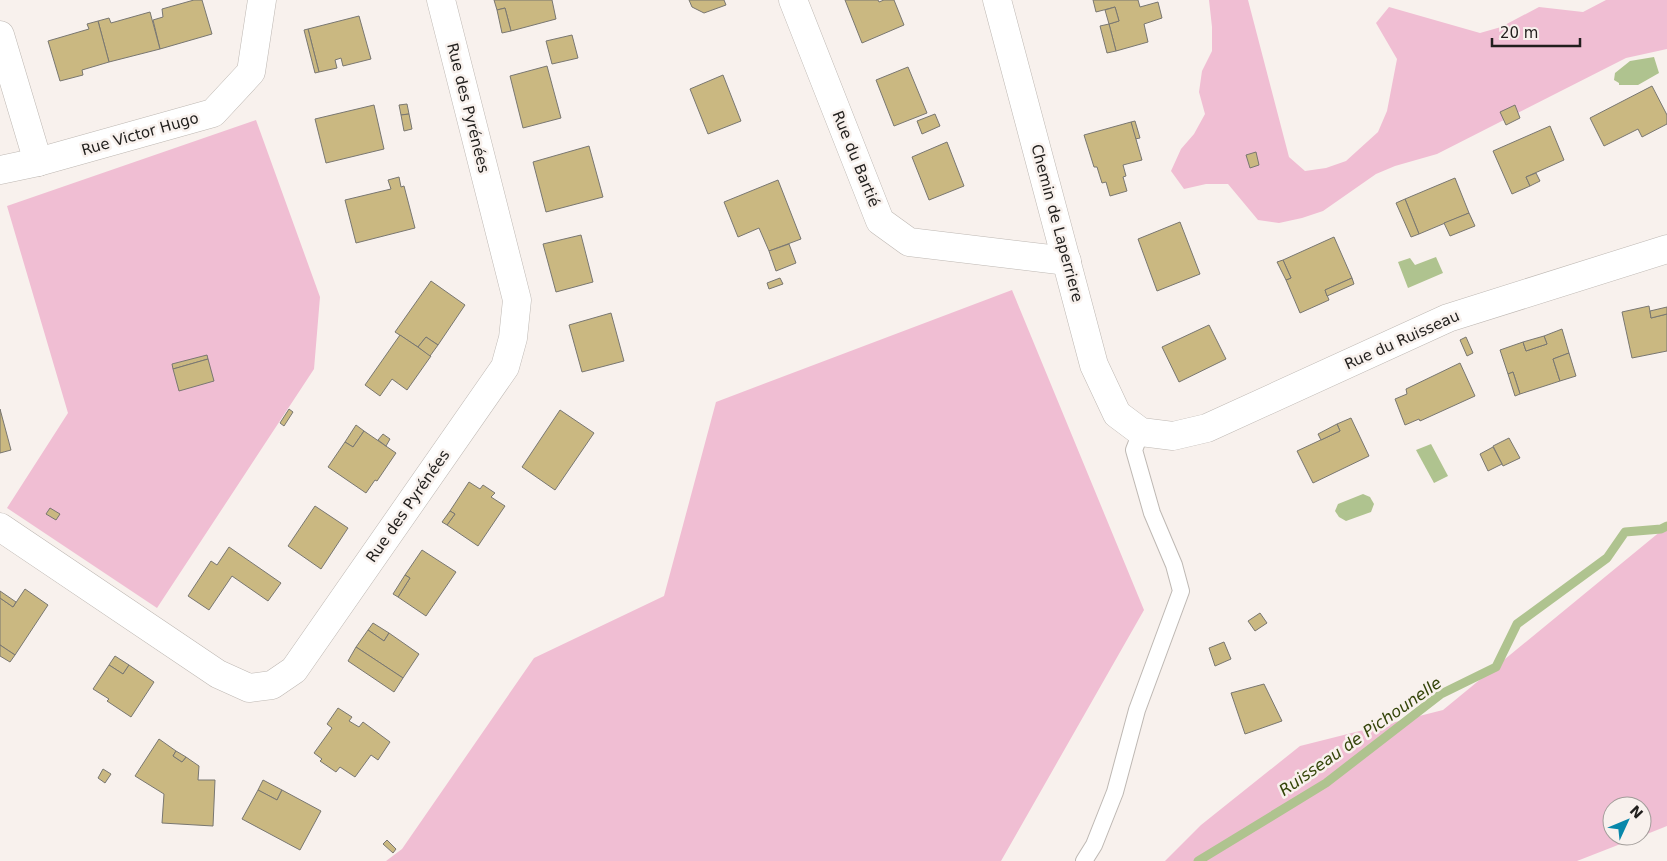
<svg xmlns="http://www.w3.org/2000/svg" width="1667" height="861" font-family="'DejaVu Sans',sans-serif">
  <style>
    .green { fill: #f0bed3 }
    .water { fill: #afc38f }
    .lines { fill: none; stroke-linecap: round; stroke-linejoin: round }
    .stream { stroke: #afc38f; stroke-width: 9 }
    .building { fill: #cab881; stroke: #797771 }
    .lane-casing { stroke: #beb8b3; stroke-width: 18 }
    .street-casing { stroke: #beb8b3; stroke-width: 29 }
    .lane { stroke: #fff; stroke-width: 16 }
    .street { stroke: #fff; stroke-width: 28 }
    .labels { text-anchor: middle; stroke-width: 5; stroke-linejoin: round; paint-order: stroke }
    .street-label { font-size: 15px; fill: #211f1d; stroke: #f8f1ed }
    .water-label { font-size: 16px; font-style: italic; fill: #334408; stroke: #f8f1ed }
  </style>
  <rect width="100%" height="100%" fill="#f8f1ed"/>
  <!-- green -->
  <g class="green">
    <polygon points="1209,0 1248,0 1289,157 1305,171 1326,168 1346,161 1378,132 1387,111 1397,59 1376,23 1389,7 1480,33 1501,27 1539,7 1583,12 1606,0 1667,0 1667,49 1626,58 1437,154 1395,166 1376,174 1323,211 1302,218 1279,223 1258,220 1228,184 1206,184 1184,189 1171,171 1181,149 1194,134 1205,114 1199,92 1202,71 1212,51 1212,27"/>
    <polygon points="256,120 320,297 314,369 157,608 7,508 68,413 7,206"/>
    <polygon points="1012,290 1144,610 1001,861 386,861 402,849 534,658 664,596 716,402"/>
    <polygon points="1667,526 1667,826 1642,836 1642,806 1612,806 1612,836 1641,836 1577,861 1165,861 1201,825 1300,746 1443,710"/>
  </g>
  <!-- water -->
  <g class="water">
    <polygon points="1654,57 1659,73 1638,85 1619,85 1619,83 1614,80 1615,73 1630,61"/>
    <polygon points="1436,257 1443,273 1408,288 1398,262 1410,258 1415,265"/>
    <polygon points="1431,444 1448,476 1434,483 1416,450"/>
    <polygon points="1363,494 1370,497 1374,504 1371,512 1346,521 1339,517 1335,511 1338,504"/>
  </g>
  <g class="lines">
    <!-- stream -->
    <polyline class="stream" points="1198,861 1326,783 1441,694 1496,667 1517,624 1607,558 1625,532 1661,529 1667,526"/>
  </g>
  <!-- building -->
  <g class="building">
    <polygon points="194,0 202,0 212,34 160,49 153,20 163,17 162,9"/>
    <polygon points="494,0 552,0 556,19 511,31 505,8 497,10"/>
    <polygon points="689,0 724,0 726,5 704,13 692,7"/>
    <polygon points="845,0 878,0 879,2 884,0 894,0 904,25 862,43"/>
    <polygon points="1093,0 1138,0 1140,7 1158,2 1162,18 1144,24 1148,42 1116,51 1109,24 1119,21 1115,7 1096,12"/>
    <polygon points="1115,7 1119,21 1109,24 1105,10"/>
    <polygon points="505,8 511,31 502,33 497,10"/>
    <polygon points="150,12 160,49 109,62 98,21 109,18 111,23"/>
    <polygon points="359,16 371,59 343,66 341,58 335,60 337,68 319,72 308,29"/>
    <polygon points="98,21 109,62 82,70 83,75 60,81 48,41 89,29 87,24"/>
    <polygon points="1109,24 1116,51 1107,53 1100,26"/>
    <polygon points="308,29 319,72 315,73 304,30"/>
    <polygon points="572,35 578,58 552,64 546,41"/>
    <polygon points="547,66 561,118 523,128 510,76"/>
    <polygon points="908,67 927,113 894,126 876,80"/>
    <polygon points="723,75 741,121 708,134 690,89"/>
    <polygon points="1652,86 1667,115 1667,124 1642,137 1638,129 1604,146 1590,118"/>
    <polygon points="407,104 409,114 401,115 399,105"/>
    <polygon points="374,105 384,149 326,163 315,119"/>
    <polygon points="1515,105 1520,118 1506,125 1500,112"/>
    <polygon points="409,114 412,129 404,131 401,115"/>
    <polygon points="935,114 940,126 922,134 917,121"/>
    <polygon points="1135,121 1140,138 1135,139 1131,122"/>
    <polygon points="1131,122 1142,160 1123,165 1126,176 1123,177 1127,191 1110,196 1106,182 1102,183 1097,167 1094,167 1084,135"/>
    <polygon points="1550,126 1564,160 1526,177 1530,186 1512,194 1493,151"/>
    <polygon points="947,142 964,186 929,200 912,157"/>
    <polygon points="589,146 603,197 546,212 533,162"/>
    <polygon points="1256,152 1259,165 1250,168 1246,155"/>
    <polygon points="1536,173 1540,181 1530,186 1526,177"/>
    <polygon points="399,177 401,187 404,186 415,228 356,243 345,200 391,189 388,180"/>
    <polygon points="1455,178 1469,213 1419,234 1405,199"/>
    <polygon points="778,180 801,239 769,251 759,228 738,237 724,202"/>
    <polygon points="1405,199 1419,234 1411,237 1396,203"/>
    <polygon points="1469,213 1475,226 1450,236 1444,223"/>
    <polygon points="1180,222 1200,274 1157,291 1138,239"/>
    <polygon points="581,235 593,282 556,292 543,244"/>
    <polygon points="1334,237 1352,278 1325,290 1329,300 1300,313 1286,280 1291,278 1283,260"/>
    <polygon points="789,244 796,263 776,271 769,251"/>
    <polygon points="1283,260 1291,278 1286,280 1277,262"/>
    <polygon points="780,278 783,284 769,289 767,283"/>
    <polygon points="1352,278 1354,284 1327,296 1325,290"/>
    <polygon points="431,281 465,305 438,345 426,337 418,347 395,332"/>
    <polygon points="1649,306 1651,318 1667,314 1667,351 1632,358 1622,312"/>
    <polygon points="1667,307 1667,314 1651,318 1650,311"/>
    <polygon points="611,313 624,361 582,372 569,325"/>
    <polygon points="1209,325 1226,359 1179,382 1162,347"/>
    <polygon points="1562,329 1569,353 1553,359 1560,381 1520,394 1513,372 1508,374 1500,350 1523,342 1526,351 1547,344 1544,336"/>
    <polygon points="400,335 431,356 407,390 392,379 380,396 365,385"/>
    <polygon points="1544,336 1547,344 1526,351 1523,342"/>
    <polygon points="426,337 438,345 430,356 418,347"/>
    <polygon points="1466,337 1473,353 1467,356 1460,340"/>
    <polygon points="1569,353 1576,376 1560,381 1553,359"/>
    <polygon points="207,355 208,359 173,369 172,364"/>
    <polygon points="208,359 214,381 179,391 173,369"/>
    <polygon points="1460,363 1475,396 1420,421 1419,419 1405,425 1395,399 1407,394 1406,389"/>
    <polygon points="1513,372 1520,394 1515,396 1508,374"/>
    <polygon points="0,409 11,450 0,453"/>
    <polygon points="289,409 293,412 284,426 280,423"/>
    <polygon points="560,410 594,433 555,490 522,467"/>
    <polygon points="1351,418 1369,456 1313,483 1297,451 1340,431 1337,424"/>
    <polygon points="1337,424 1340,431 1321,440 1318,434"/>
    <polygon points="356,425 364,431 353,447 345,442"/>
    <polygon points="364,431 396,453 377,481 375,480 366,493 328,467 345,442 353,447"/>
    <polygon points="383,434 390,439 386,446 378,440"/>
    <polygon points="1509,438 1520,458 1503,466 1493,446"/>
    <polygon points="1493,447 1502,464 1488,471 1480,454"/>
    <polygon points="469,482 480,489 483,485 495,493 491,497 505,506 478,546 447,525 455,514 450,511"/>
    <polygon points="315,506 348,528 321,569 288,546"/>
    <polygon points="50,508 60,514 56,520 46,514"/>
    <polygon points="450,511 455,514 447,525 442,522"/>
    <polygon points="229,547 281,583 268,601 232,576 209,610 188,596 211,561 217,565"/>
    <polygon points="422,550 456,572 426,616 398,597 410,578 405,575"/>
    <polygon points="405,575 410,578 398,597 393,594"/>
    <polygon points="25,589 48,605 15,655 0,645 0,598 13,607"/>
    <polygon points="0,591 16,602 13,607 0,598"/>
    <polygon points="1260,613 1267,623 1255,631 1248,621"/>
    <polygon points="373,623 389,633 384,641 368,630"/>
    <polygon points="368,630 384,641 389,633 419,654 403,678 356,647"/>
    <polygon points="1224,642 1231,659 1215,666 1209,648"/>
    <polygon points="0,645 15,655 10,662 0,656"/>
    <polygon points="356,647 403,678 394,692 348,661"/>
    <polygon points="115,656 129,665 123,674 109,665"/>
    <polygon points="109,665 123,674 129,665 154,682 131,717 107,701 109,699 93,689"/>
    <polygon points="1264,684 1282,721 1245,734 1231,693"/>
    <polygon points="338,708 352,717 349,721 359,727 363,722 390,742 378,760 371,755 355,777 340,767 336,772 320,761 322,759 314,753 332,728 327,724"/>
    <polygon points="159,739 176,751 173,756 182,762 186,757 199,766 198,780 215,780 213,826 162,823 164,794 135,776"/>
    <polygon points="176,751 186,757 182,762 173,756"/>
    <polygon points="103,769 111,774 105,783 98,778"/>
    <polygon points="263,780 282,790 277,800 258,790"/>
    <polygon points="258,790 277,800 282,790 321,811 300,850 242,819"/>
    <polygon points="387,840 396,849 393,853 383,844"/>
  </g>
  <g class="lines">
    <defs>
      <polyline id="lane" points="1084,861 1094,845 1115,792 1137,710 1181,591 1174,565 1152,513 1134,450 1141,432"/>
      <g id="street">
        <polyline points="793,0 880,221 909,242 1067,261"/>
        <polyline points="997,0 1094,365 1117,414 1141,432 1173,436 1207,428 1448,318 1667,249"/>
        <polyline points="0,35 38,162"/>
        <polyline points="0,170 38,162 213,113 251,72 262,0"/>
        <polyline points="0,527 218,674 249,688 272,685 294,670 505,367 513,338 517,300 441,0"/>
      </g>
    </defs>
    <!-- lane casing -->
    <use href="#lane" class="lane-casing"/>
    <!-- street casing -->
    <use href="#street" class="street-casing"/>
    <!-- lane -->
    <use href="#lane" class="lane"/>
    <!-- street -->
    <use href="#street" class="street"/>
  </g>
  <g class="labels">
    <!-- street labels -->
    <g class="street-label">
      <text transform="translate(468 108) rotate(76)" y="5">Rue des Pyrénées</text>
      <text transform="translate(140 134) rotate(-16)" y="5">Rue Victor Hugo</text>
      <text transform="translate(856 159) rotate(68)" y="5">Rue du Bartié</text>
      <text transform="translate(1057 223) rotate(75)" y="5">Chemin de Laperriere</text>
      <text transform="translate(1402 340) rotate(-24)" y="5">Rue du Ruisseau</text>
      <text transform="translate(408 506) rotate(-55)" y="5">Rue des Pyrénées</text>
    </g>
    <!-- water labels -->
    <g class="water-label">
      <text transform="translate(1360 736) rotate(-35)" y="6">Ruisseau de Pichounelle</text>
    </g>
  </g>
  <!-- north arrow -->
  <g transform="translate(1627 821) rotate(46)"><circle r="24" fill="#f8f1ed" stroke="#a29d9a"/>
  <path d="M0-4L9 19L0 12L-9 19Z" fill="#0887aa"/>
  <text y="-8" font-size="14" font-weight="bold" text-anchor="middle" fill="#211f1d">N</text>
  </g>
  <!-- scale -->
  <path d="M1492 38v8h88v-8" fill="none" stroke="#211f1d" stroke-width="2.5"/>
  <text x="1500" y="38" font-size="15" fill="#211f1d" stroke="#f8f1ed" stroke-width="4" paint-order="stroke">20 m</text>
</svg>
